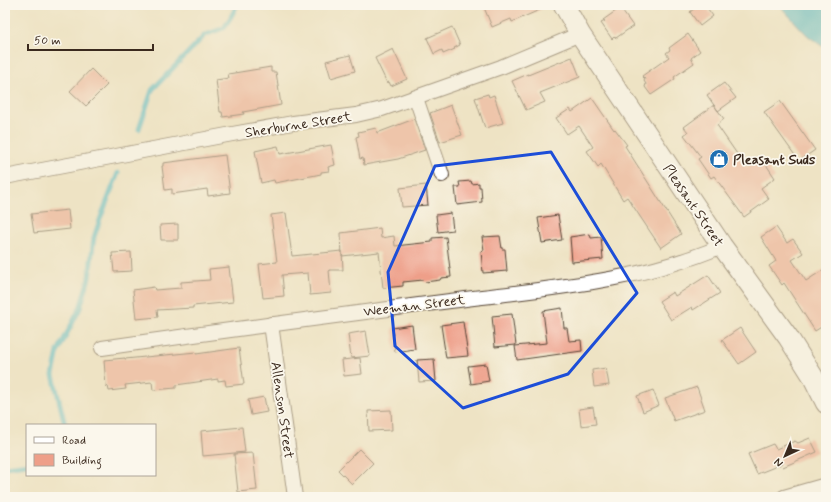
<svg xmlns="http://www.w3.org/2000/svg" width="831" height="502" font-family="Mynerve,sans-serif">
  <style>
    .water { fill: #4cb7c9; stroke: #447074 }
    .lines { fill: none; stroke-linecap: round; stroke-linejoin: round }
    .stream { stroke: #4cb7c9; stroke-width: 5 }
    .building { fill: #ee9f89 }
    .minor-casing { stroke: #564637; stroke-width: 16 }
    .secondary-casing { stroke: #564637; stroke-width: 22 }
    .minor { stroke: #fff; stroke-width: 14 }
    .secondary { stroke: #fff; stroke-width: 20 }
    .marked { fill: none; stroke: #1d4ed8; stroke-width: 3; stroke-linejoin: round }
    .labels { text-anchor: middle; stroke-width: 3.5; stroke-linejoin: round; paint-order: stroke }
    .street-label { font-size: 14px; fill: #3b2a1e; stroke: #fbf7ec }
    .poi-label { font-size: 14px; font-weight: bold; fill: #3b2a1e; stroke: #fbf7ec; text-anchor: start }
  </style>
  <rect width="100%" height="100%" fill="#fbf7ec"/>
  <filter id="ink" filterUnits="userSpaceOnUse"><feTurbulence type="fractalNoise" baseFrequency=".025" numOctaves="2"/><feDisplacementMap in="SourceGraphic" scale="8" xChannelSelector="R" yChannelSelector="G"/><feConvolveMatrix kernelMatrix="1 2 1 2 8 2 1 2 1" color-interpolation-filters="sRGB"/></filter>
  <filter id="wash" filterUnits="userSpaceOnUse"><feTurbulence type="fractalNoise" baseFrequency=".012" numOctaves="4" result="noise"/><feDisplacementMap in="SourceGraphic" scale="16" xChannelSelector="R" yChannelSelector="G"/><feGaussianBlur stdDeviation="0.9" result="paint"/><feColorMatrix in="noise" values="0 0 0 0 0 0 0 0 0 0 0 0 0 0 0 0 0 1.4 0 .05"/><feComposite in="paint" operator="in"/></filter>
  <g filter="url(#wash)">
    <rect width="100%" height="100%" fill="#eee3c4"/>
    <!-- water -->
    <polygon class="water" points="779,5 826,5 826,49 807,35"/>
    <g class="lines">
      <!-- stream -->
      <g class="stream">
        <polyline points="139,129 152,90 205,35 224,28 232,15 237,5"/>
        <polyline points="65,425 53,375 58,351 80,308 89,278 94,237 102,214 118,173"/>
        <polyline points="5,467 27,464"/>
      </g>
    </g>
    <g id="blocks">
      <!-- building -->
      <g class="building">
        <polygon points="483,5 551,5 512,22 511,19 492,27"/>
        <polygon points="699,5 705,5 713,16 700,26 690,12"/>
        <polygon points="620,8 633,26 616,38 615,36 612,39 601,23 605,21 603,20"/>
        <polygon points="452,27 460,45 454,48 455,49 443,54 442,50 434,54 427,38"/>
        <polygon points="688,34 700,51 691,58 694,63 674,77 675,79 651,95 645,87 646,84 644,81 645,79 642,76 669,57 666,53 670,50 669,48"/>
        <polygon points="393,49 407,79 391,86 389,82 387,83 375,58"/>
        <polygon points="350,55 355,71 331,78 326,61"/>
        <polygon points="572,57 580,77 540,93 545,102 526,110 512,81 528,74 528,75"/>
        <polygon points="271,67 271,72 276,72 281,105 243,112 244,114 223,117 222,112 220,112 216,80 229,78 228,74"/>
        <polygon points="91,69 107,85 86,106 70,91"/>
        <polygon points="724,83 736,98 718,111 707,95"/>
        <polygon points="488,94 489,97 494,95 503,123 485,128 475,98"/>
        <polygon points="592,98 614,130 615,129 627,145 625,146 681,234 661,248 627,197 623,200 601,164 598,167 587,151 593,147 579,126 567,134 556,118 570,109 572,112"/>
        <polygon points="780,101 815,150 799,161 764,112"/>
        <polygon points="451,105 462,135 440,142 430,113"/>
        <polygon points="714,105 724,119 717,125 746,167 756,161 758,163 763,160 775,178 761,188 769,199 744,217 714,176 711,178 698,159 701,157 684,135 688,132 684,127"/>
        <polygon points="414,119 425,150 398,159 364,165 363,158 360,159 356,137 359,136 358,132 376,128 377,133"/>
        <polygon points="331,145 335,165 328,167 329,171 321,172 321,174 275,183 274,180 261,183 255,151 278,146 280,154"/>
        <polygon points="225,155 230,193 208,196 207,189 172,194 172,189 165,190 162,166 163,166 163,163"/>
        <polygon points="471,181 472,184 479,183 479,187 481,187 482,202 457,205 455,187 460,187 459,182"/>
        <polygon points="426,185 428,205 402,207 400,188"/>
        <polygon points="68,210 70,229 34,233 31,214"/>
        <polygon points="286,213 292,256 342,251 343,270 329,270 331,293 310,295 308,273 282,275 284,296 263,298 259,264 277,262 271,215"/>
        <polygon points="451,213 453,230 438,232 436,215"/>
        <polygon points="558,215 562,240 542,243 538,218"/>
        <polygon points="178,224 178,240 161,240 160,225"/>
        <polygon points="776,227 787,243 793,239 803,253 792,260 806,281 826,268 826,324 815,331 784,283 782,285 769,266 776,261 761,237"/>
        <polygon points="380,228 381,238 394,236 395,246 432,242 432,238 446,237 451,277 441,278 440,280 425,282 423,280 403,282 403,286 383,288 379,252 342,256 341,233"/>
        <polygon points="590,234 591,238 601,237 603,259 572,262 570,237"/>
        <polygon points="500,236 502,249 505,249 507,271 483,273 481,251 484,250 482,237"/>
        <polygon points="131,252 132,271 114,272 112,253"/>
        <polygon points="229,267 233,302 193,306 193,308 157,310 158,317 136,319 133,290 154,287 155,290 181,288 181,282 210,280 209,269"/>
        <polygon points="708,275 720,293 693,310 692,307 671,320 659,301 673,292 675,296"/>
        <polygon points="562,308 564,328 567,328 569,341 581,340 582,351 517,360 515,346 547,343 543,311"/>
        <polygon points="512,314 516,345 495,347 492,316"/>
        <polygon points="463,322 468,356 446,358 441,325"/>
        <polygon points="412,325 415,349 395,352 392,328"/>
        <polygon points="740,328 756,352 739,364 722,340"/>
        <polygon points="366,331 370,356 351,358 348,334"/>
        <polygon points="239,348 244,384 226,386 225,380 218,381 218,379 176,385 176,388 153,390 152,382 125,385 126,389 109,391 108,386 106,387 104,360 125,358 125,359 196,352 196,354"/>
        <polygon points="360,358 362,374 344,376 342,360"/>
        <polygon points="434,359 436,381 419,382 417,360"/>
        <polygon points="486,364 489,381 471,384 468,366"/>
        <polygon points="606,368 609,385 594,387 592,370"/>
        <polygon points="697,387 705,410 674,421 665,398"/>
        <polygon points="653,390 659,405 643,412 637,396"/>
        <polygon points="264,397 267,412 251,415 248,400"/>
        <polygon points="593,407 596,424 581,426 579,409"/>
        <polygon points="391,410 392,430 369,431 368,411"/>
        <polygon points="242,427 245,452 203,456 201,431"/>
        <polygon points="810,438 817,452 783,467 782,464 757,474 748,454 773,444 776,449 795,441 798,443"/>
        <polygon points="359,449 373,463 352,484 338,470"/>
        <polygon points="253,453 257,490 238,492 234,454"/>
      </g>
    </g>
  </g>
  <g filter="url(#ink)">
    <use href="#blocks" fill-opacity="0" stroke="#564637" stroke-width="1"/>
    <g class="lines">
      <defs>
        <g id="minor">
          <polyline points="416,98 442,175"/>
          <polyline points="5,177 227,135 293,123 356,115 382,109 501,67 580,34"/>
          <polyline points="271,324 295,497"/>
          <path d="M 102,348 C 218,331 334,316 450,301 C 541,289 637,283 722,246"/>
          <polyline points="784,497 826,485"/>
        </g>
        <polyline id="secondary" points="564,5 580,34 722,246 788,337 812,375 826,403"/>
      </defs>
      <!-- minor casing -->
      <use href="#minor" class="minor-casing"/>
      <!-- secondary casing -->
      <use href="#secondary" class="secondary-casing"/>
      <!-- minor -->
      <use href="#minor" class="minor"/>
      <!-- secondary -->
      <use href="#secondary" class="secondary"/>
    </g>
  </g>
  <!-- marked area -->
  <path d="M0 0H831V502H0ZM 551,152 L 637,293 L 568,374 L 463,408 L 395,346 L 388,272 L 435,166 Z" fill="#eee3c4" fill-opacity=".55" fill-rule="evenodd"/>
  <path class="marked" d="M 551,152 L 637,293 L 568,374 L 463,408 L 395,346 L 388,272 L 435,166 Z"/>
  <!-- icons -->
  <defs>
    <symbol id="shop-disc" viewBox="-11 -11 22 22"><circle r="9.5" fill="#1f6fb2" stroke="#fbf7ec"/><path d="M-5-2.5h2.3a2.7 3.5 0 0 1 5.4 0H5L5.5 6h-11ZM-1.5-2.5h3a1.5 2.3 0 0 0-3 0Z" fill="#fff"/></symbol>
  </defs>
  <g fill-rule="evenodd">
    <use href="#shop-disc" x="708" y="148" width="22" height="22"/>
  </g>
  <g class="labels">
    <!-- street labels -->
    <g class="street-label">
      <text transform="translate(298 124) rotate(-9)" y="5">Sherburne Street</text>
      <text transform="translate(694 205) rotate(56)" y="5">Pleasant Street</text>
      <text transform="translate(414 305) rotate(-7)" y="5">Weeman Street</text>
      <text transform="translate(283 410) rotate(82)" y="5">Allenson Street</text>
    </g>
    <!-- poi labels -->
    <g class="poi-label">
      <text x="733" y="164">Pleasant Suds</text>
    </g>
  </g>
  <!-- margin -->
  <rect width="831" height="502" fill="none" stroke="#fbf7ec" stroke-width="20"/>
  <!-- legend -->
  <rect x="26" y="424" width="130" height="52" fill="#fbf7ec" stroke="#aea59a"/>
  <rect x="34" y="437" width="20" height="6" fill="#ffffff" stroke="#aea59a"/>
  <text x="62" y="444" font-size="12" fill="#3b2a1e">Road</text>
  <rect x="34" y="454" width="20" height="12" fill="#ee9f89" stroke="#aea59a"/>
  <text x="62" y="464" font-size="12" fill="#3b2a1e">Building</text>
  <!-- north arrow -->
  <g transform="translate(785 456) rotate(224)" stroke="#fbf7ec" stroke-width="3" paint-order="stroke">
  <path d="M0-3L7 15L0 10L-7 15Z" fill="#3b2a1e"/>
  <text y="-6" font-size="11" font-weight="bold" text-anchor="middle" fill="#3b2a1e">N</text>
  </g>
  <!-- scale -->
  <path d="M28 44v6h125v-6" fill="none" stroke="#3b2a1e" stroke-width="2"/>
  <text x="34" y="44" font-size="12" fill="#3b2a1e" stroke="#fbf7ec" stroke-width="3" paint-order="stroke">50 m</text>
</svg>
